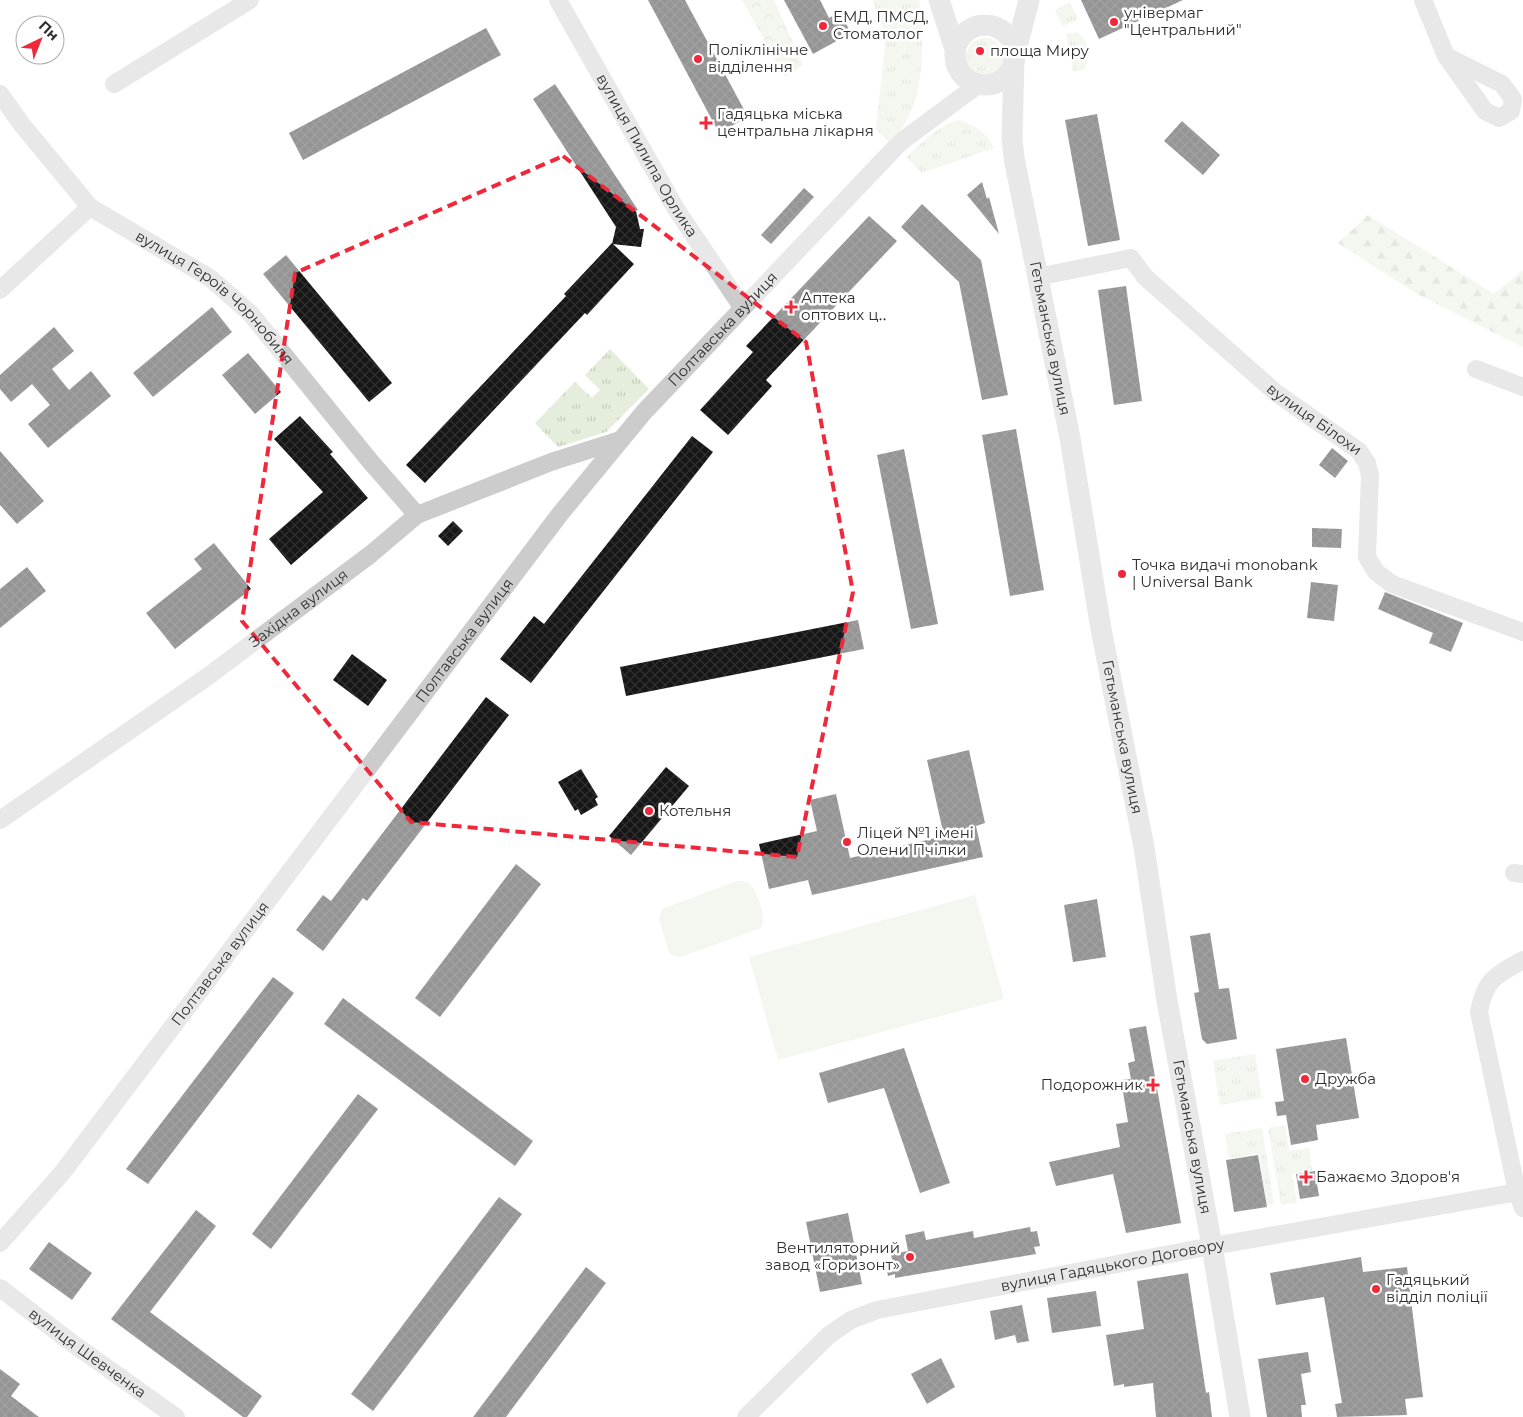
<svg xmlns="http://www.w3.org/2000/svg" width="1523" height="1417" font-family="Montserrat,sans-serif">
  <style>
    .grass { fill: url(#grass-tufts) }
    .forest { fill: url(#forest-firs) }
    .park { fill: url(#park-crowns) }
    .garden { fill: #e5eddc }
    .building { fill: url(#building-cross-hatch) }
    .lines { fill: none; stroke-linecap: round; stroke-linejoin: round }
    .minor { stroke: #ccc; stroke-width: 18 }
    .tertiary { stroke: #ccc; stroke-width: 21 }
    .marked { fill: none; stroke: #ef283b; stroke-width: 4; stroke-dasharray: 10 6; stroke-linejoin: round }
    .poi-dot { fill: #ef283b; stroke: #fff; stroke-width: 2 }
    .labels { text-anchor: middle; stroke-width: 5; stroke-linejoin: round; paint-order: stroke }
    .poi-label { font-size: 15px; fill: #2f2f2f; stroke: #fff; text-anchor: start }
    .street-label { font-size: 15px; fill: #2f2f2f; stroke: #fff }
  </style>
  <defs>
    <pattern id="grass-tufts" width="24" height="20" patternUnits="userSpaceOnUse" patternTransform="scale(1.25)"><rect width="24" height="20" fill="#e5eddc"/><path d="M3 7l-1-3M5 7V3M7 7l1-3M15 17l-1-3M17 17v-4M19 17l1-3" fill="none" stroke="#c5ccbd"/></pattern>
    <pattern id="forest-firs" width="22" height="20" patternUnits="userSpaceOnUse" patternTransform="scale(1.25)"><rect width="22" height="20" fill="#e5eddc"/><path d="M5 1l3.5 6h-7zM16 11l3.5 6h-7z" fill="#c5ccbd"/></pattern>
    <pattern id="park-crowns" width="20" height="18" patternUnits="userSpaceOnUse" patternTransform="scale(1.25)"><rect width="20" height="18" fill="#e5eddc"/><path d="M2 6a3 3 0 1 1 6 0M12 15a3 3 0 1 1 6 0" fill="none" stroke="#c5ccbd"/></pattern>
    <pattern id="building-cross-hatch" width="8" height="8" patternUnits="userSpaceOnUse" patternTransform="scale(1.25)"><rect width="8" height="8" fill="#161616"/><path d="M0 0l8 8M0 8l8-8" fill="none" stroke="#303030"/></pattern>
  </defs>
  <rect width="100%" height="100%" fill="#fff"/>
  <!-- grass -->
  <g class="grass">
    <path d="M 872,0 L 919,0 C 924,48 927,106 890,143 L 876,129 L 885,45 L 882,25 Z"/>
    <polygon points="1070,2 1078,19 1063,26 1055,10"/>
    <path d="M 1077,32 C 1091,43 1091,55 1084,70 L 1073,71 L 1066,34 Z"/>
    <circle cx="985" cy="57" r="19"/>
    <path d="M 959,120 C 974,125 987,133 994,148 L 922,173 L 906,157 C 924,142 936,126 959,120 Z"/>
    <polygon points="610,349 649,389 606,432 558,447 535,423 575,382 592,398 600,390 585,375"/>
    <polygon points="1255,1054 1262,1098 1220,1105 1213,1061"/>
    <polygon points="1285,1125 1289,1151 1309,1148 1312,1171 1292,1174 1297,1203 1281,1205 1268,1128"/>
    <polygon points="1262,1128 1274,1204 1267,1205 1259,1154 1229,1158 1225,1134"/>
  </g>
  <!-- forest -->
  <polygon class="forest" points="1368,215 1494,294 1523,270 1523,347 1417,294 1338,243"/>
  <!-- park -->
  <polygon class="park" points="742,0 774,0 803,65 785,77"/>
  <!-- garden -->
  <g class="garden">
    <path d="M 737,881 C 741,881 745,881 749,883 C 757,889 767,920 761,928 L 683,956 L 676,957 L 669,953 L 659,919 L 662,909 Z"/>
    <polygon points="975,895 1004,999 778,1060 749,957"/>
  </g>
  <!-- building -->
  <g class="building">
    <polygon points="648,0 685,0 748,117 719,133"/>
    <polygon points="784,0 820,0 829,18 840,12 851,33 813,54"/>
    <polygon points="1081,0 1183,0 1099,39"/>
    <polygon points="486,28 501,55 303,160 289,133"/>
    <polygon points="555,84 638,210 636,211 640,229 644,229 641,247 612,244 616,227 533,99"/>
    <polygon points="1097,114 1120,240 1088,246 1065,120"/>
    <polygon points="1182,121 1220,155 1203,175 1164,141"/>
    <polygon points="982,182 987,199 989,197 999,234 967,195"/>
    <polygon points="804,188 814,197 771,244 761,235"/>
    <polygon points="922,204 981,260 1008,395 982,400 959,282 901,227"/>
    <polygon points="869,216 897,241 766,380 772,386 728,435 700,410 753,352 746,346"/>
    <polygon points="612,243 634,264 587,315 585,313 425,483 406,465 566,296 564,294"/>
    <polygon points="286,255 392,383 369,402 263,274"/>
    <polygon points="1126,286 1142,401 1114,405 1098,290"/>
    <polygon points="212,307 232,332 153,397 133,373"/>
    <polygon points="54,327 74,351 52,369 69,390 91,371 111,396 48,448 28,424 50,405 32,384 11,402 0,389 0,375"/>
    <polygon points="248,353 281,392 255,414 222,375"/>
    <polygon points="300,416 333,452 330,454 368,498 291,565 269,539 323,492 274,439"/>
    <polygon points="1016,429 1044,590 1010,596 982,435"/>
    <polygon points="692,436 713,452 531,683 500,659 534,616 544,624"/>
    <polygon points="1332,448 1348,461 1335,478 1319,465"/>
    <polygon points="904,449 938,624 911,629 877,455"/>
    <polygon points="0,451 44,501 17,524 0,505"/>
    <polygon points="453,521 463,531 448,546 438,536"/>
    <polygon points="1312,528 1342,529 1341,548 1312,547"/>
    <polygon points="214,543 251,589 175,649 146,613 202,569 194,559"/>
    <polygon points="27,567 46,591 0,628 0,589"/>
    <polygon points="1311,582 1338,585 1334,621 1307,618"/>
    <polygon points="1385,592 1463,623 1451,652 1429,643 1433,633 1378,609"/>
    <polygon points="858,620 864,649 626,696 620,667"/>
    <polygon points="352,654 387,680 368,706 333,680"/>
    <polygon points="486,697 509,715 367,901 363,898 323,951 296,930 323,895 331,901"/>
    <polygon points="969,750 985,823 976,826 983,857 812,895 808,880 769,889 759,844 817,831 810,800 836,794 850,858 944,836 927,760"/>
    <polygon points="666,767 689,786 631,855 609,836"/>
    <polygon points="581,769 598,797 595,799 598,805 581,815 578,809 575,811 558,782"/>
    <polygon points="516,864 541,884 440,1017 415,998"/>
    <polygon points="1097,899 1106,957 1073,962 1064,905"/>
    <polygon points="1210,933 1219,989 1229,988 1237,1039 1207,1044 1202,1039 1194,993 1199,992 1190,936"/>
    <polygon points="273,977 294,993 148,1184 126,1169"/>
    <polygon points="343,998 533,1141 515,1166 324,1024"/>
    <polygon points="1146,1026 1181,1223 1126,1233 1113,1174 1056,1186 1049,1162 1120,1147 1116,1124 1128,1122 1121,1080 1131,1079 1128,1063 1135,1061 1129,1029"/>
    <polygon points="1346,1038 1359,1118 1316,1125 1318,1140 1291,1145 1286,1115 1277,1116 1275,1102 1284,1101 1276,1049"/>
    <polygon points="904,1048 950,1183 920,1193 884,1088 828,1103 819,1073"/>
    <polygon points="358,1094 378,1109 271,1249 252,1234"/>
    <polygon points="1258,1155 1267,1207 1234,1212 1226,1160"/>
    <polygon points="1315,1171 1319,1196 1300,1199 1296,1174"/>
    <polygon points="499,1197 522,1214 373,1411 351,1394"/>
    <polygon points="196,1210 216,1226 150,1312 262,1396 247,1417 243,1417 111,1319"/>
    <polygon points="848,1213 862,1284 820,1292 806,1222"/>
    <polygon points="1030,1227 1031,1232 1037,1231 1040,1246 1034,1247 1036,1254 895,1278 895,1274 888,1276 885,1262 892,1260 891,1254 908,1251 905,1235 924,1231 926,1240 973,1231 974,1238"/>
    <polygon points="49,1242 92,1273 72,1300 29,1269"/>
    <polygon points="1361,1257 1363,1272 1407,1267 1423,1397 1405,1399 1407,1415 1337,1417 1335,1404 1342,1403 1324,1297 1276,1305 1270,1273"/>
    <polygon points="586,1267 606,1283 506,1417 473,1417"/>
    <polygon points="1188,1273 1206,1393 1209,1392 1212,1417 1156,1417 1153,1383 1124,1387 1124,1384 1114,1386 1106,1335 1144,1329 1137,1281"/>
    <polygon points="1096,1291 1101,1326 1052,1333 1047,1298"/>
    <polygon points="1022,1305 1029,1341 1017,1343 1015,1335 995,1340 990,1311"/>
    <polygon points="1308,1352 1311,1372 1301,1374 1306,1405 1301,1405 1302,1417 1267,1417 1258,1359"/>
    <polygon points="941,1358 955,1387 927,1404 911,1374"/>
    <polygon points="0,1369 20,1384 11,1396 39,1417 0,1417"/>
  </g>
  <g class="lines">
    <!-- minor -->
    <g class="minor">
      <path id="s1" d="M 558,0 L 676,209 L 742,307"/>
      <polyline points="1423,0 1446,56 1485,111 1499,118 1511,111 1513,99 1502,84 1446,56"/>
      <polyline points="114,84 250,0"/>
      <path id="s2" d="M 0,94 L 23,126 L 90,207 L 210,278 L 250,313 L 370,461 L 417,515"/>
      <path id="s3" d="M 1037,277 L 1131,258 L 1145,277 L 1275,392 L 1359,451 L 1367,463 L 1370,475 L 1367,557 L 1376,572 L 1392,584 L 1523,632"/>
      <polyline points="0,290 90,207"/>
      <polyline points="1476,369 1523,387"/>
      <path id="s4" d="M 0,820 L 207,677 L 371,554 L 417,515 L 551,462 L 620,440"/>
      <polyline points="1514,873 1523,874"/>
      <path d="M 1523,960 C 1495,976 1485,979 1479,1012 L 1517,1192 L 1523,1208"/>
      <path id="s5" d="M 0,1243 L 62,1173 L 560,514 L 644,412 L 892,151 L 902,141 L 979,84"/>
      <path id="s6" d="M 0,1288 L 68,1340 L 176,1417"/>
      <path id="s7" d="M 746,1417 L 829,1335 L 851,1320 L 877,1310 L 1196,1249 L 1523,1191"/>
    </g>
    <!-- tertiary -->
    <g class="tertiary">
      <polyline points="939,0 955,49"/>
      <path id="s8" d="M 1029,0 L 1014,58 L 1012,138 L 1014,158 L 1070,438 L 1101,629 L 1144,847 L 1167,1001 L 1212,1246 L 1240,1417"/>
      <circle cx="985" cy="55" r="30"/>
    </g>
  </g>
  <!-- marked area -->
  <path d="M0 0H1523V1417H0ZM 563,156 L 806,342 L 853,592 L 797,857 L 411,822 L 242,621 L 295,273 Z" fill="#fff" fill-opacity=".55" fill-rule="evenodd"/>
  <path class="marked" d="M 563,156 L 806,342 L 853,592 L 797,857 L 411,822 L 242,621 L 295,273 Z"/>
  <!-- markers -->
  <g class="poi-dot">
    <circle cx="1114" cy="22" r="5"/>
    <circle cx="823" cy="26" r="5"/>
    <circle cx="980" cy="51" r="5"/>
    <circle cx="698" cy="59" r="5"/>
    <path d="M703.5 115.5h5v5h5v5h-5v5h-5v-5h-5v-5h5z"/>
    <path d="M788.5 299.5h5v5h5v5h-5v5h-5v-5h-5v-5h5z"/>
    <circle cx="1122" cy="574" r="5"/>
    <circle cx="649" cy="811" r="5"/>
    <circle cx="847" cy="842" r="5"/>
    <circle cx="1305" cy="1079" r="5"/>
    <path d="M1150.5 1077.5h5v5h5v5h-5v5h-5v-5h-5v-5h5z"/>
    <path d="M1303.5 1169.5h5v5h5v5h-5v5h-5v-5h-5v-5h5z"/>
    <circle cx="910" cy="1257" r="5"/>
    <circle cx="1376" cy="1289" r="5"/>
  </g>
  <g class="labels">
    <!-- poi labels -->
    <g class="poi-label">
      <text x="1124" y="18">універмаг<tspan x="1124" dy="17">"Центральний"</tspan></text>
      <text x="833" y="22">ЕМД, ПМСД,<tspan x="833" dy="17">Стоматолог</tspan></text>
      <text x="708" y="55">Поліклінічне<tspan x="708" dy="17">відділення</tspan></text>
      <text x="990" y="56">площа Миру</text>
      <text x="717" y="119">Гадяцька міська<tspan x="717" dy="17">центральна лікарня</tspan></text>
      <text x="801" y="303">Аптека<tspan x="801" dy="17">оптових ц‥</tspan></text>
      <text x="1132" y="570">Точка видачі monobank<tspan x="1132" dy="17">| Universal Bank</tspan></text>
      <text x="659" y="816">Котельня</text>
      <text x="857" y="838">Ліцей №1 імені<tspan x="857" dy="17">Олени Пчілки</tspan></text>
      <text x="1315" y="1084">Дружба</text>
      <text x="1143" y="1090" text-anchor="end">Подорожник</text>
      <text x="1316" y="1182">Бажаємо Здоров'я</text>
      <text x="900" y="1253" text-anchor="end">Вентиляторний<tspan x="900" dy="17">завод «Горизонт»</tspan></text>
      <text x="1386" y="1285">Гадяцький<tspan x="1386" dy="17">відділ поліції</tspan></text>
    </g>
    <!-- street labels -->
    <g class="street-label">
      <text dy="5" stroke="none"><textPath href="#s1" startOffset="179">вулиця Пилипа Орлика</textPath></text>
      <text dy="5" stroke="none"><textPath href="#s2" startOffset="300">вулиця Героїв Чорнобиля</textPath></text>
      <text dy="5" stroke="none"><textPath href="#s5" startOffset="1166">Полтавська вулиця</textPath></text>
      <text dy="5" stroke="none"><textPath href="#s8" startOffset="344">Гетьманська вулиця</textPath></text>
      <text dy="5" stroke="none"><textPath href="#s3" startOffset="341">вулиця Білохи</textPath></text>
      <text dy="5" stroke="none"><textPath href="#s4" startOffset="366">Західна вулиця</textPath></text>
      <text dy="5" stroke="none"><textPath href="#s5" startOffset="761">Полтавська вулиця</textPath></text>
      <text dy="5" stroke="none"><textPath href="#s8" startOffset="749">Гетьманська вулиця</textPath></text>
      <text dy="5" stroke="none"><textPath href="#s5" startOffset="356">Полтавська вулиця</textPath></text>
      <text dy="5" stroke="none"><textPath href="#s8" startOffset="1155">Гетьманська вулиця</textPath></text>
      <text dy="5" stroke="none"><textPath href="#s7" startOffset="411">вулиця Гадяцького Договору</textPath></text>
      <text dy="5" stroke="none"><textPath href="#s6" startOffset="109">вулиця Шевченка</textPath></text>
    </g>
  </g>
  <!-- north arrow -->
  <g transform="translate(40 40) rotate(43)"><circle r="24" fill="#ffffff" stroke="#acacac"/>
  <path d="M0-4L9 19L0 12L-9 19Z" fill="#ef283b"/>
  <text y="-8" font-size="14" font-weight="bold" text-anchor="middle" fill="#2f2f2f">Пн</text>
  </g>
</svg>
